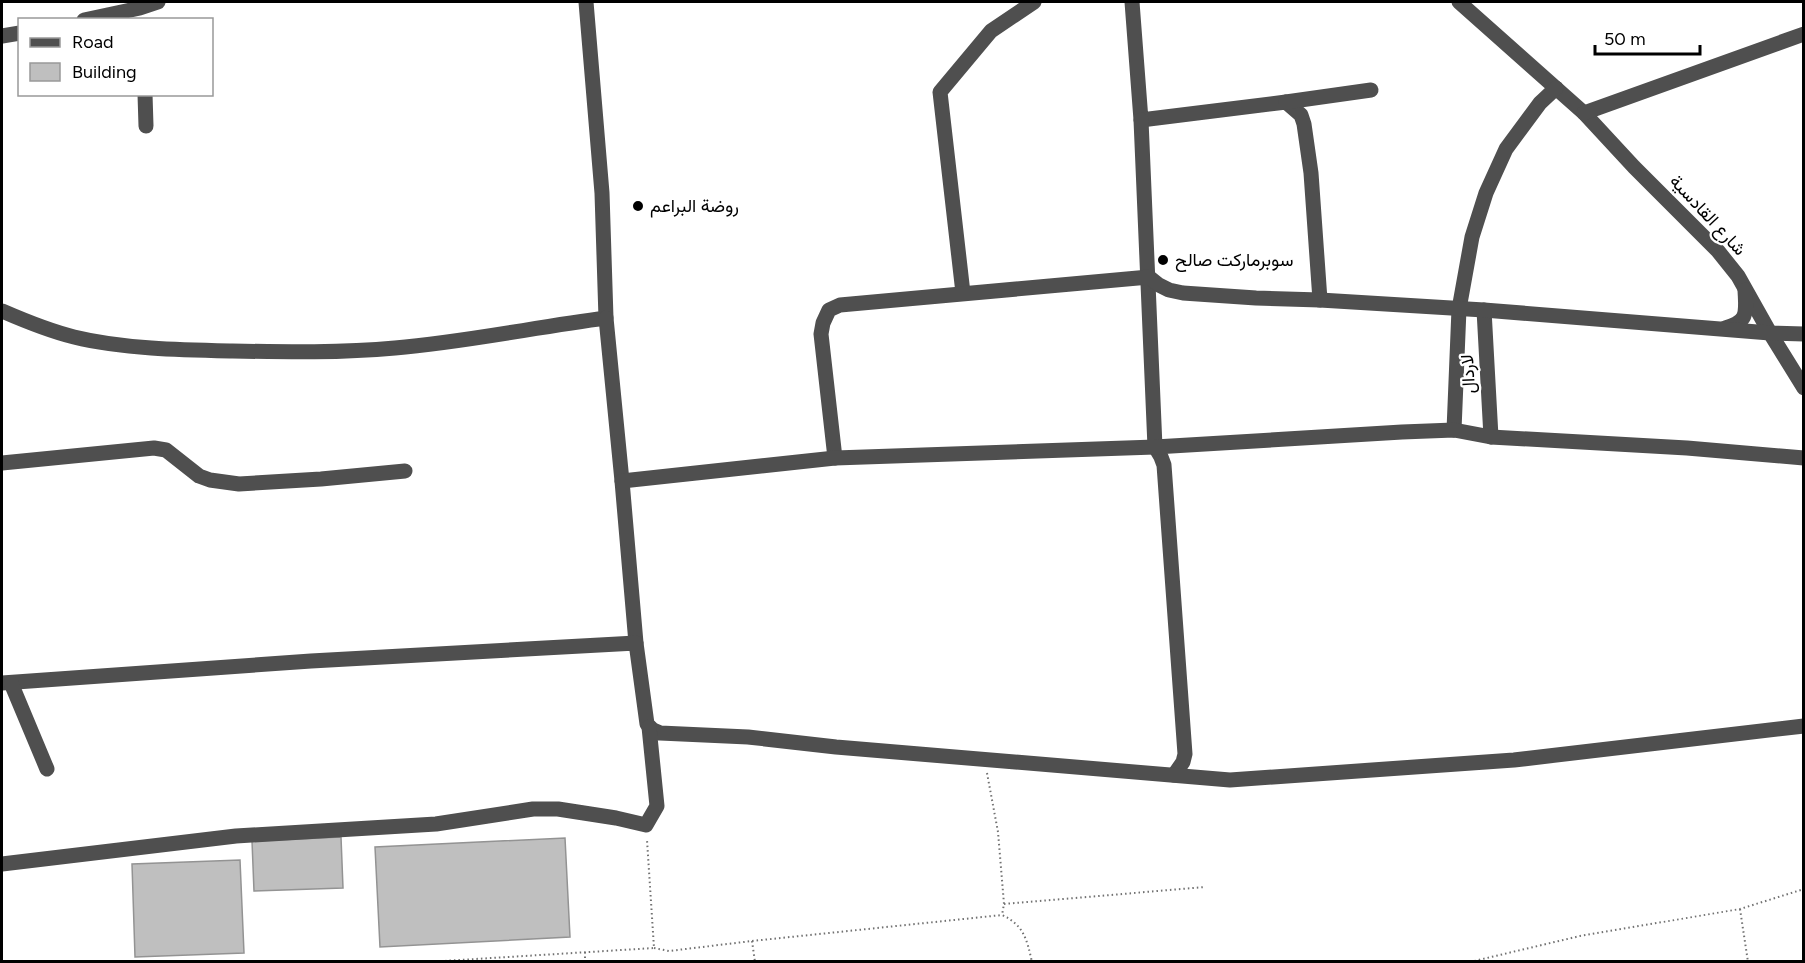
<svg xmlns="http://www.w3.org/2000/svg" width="1805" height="963" font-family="Figtree,Vazirmatn,sans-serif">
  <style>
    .building { fill: #bfbfbf; stroke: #939393; stroke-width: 1.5 }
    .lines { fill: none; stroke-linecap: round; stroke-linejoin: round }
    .path { stroke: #717171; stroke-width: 2; stroke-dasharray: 1.5 3; stroke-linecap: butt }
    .minor { stroke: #4f4f4f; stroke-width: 15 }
    .poi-dot { fill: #000; stroke: #fff; stroke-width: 2 }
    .labels { text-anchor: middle; stroke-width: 4.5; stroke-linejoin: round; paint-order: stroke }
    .poi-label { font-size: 18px; fill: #000; stroke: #fff; text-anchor: start }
    .street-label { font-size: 18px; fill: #000; stroke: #fff }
  </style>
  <rect width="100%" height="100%" fill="#fff"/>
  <!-- building -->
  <g class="building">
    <polygon points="341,837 343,888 254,891 252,841"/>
    <polygon points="565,838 570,937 380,947 375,847"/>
    <polygon points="240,860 244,953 135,957 132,864"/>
  </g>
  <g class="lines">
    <!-- path -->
    <g class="path">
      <polyline points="987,773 998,832 1004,904 1002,915"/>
      <polyline points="1004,904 1205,887"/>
      <polyline points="1740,909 1748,962"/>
      <polyline points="752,941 755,962"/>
      <path d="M 654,948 L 669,951 L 752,941 L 1002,915 C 1024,925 1027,940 1032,962"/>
      <polyline points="585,952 585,962"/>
      <polyline points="427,962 654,948 647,840"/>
      <polyline points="1470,962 1580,936 1740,909 1804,889"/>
    </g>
    <!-- minor -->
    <g class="minor">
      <polyline points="1132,2 1141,120 1286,102 1301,115 1304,124 1311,173 1320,300"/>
      <polyline points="1459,2 1584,113 1634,167 1718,251 1738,276 1770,333 1804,388"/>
      <polyline points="84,20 140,8 158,2"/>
      <polyline points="2,36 20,33"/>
      <polyline points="145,94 146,126"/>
      <polyline points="1286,102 1371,90"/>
      <polyline points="1584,113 1804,34"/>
      <polyline points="1141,120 1155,447 1161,457 1164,465 1185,754 1183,762 1174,775"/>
      <polyline points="963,293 940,92 991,31 1034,2"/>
      <polyline points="1484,310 1491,437"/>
      <path d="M 2,311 C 25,321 49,331 74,337 C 123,349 182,350 232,351 C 287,352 341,353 395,348 C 466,342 536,327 606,318 L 602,193 L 586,2"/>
      <polyline points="606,318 622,481"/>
      <path d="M 1725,328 C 1749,322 1746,312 1745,290"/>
      <polyline points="1454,430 1459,309 1472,237 1486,193 1506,149 1540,103 1556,88"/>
      <polyline points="835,458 821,334 823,323 829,310 840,305 1149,277 1159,285 1169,290 1183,293 1256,298 1320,300 1484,310 1770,333 1804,334"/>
      <polyline points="2,463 154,448 166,450 199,476 210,480 239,484 321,479 405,471"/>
      <polyline points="636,643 622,481 835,458 1155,447 1402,432 1454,430 1491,437 1687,448 1804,458"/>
      <polyline points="2,683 311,661 636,643 647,724 653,730 660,733 748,737 836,747 1230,780 1514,760 1804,726"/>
      <polyline points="11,683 47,769"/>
      <polyline points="2,864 236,836 436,824 533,809 558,809 616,818 646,825 657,806 649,727"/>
    </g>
  </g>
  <!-- markers -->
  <g class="poi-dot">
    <circle cx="638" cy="206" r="6"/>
    <circle cx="1163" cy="260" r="6"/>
  </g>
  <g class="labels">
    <!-- poi labels -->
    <g class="poi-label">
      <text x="650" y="212">روضة البراعم</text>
      <text x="1175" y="266">سوبرماركت صالح</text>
    </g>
    <!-- street labels -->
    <g class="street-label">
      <text transform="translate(1708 215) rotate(47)" y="6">شارع القادسية</text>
      <text transform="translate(1468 374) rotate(-93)" y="6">لاردال</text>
    </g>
  </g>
  <!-- border -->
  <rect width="1805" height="963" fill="none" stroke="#000000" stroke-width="6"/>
  <!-- legend -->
  <rect x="18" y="18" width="195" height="78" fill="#ffffff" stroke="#999999" stroke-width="1.5"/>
  <rect x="30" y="38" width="30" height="9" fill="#4f4f4f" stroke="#999999" stroke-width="1.5"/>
  <text x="72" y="48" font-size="18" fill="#000000">Road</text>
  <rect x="30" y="63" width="30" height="18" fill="#bfbfbf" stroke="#999999" stroke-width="1.5"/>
  <text x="72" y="78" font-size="18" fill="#000000">Building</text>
  <!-- scale -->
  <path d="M1595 45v9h105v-9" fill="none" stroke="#000000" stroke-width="3"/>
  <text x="1604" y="45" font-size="18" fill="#000000" stroke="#ffffff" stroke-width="4.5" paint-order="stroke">50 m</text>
</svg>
